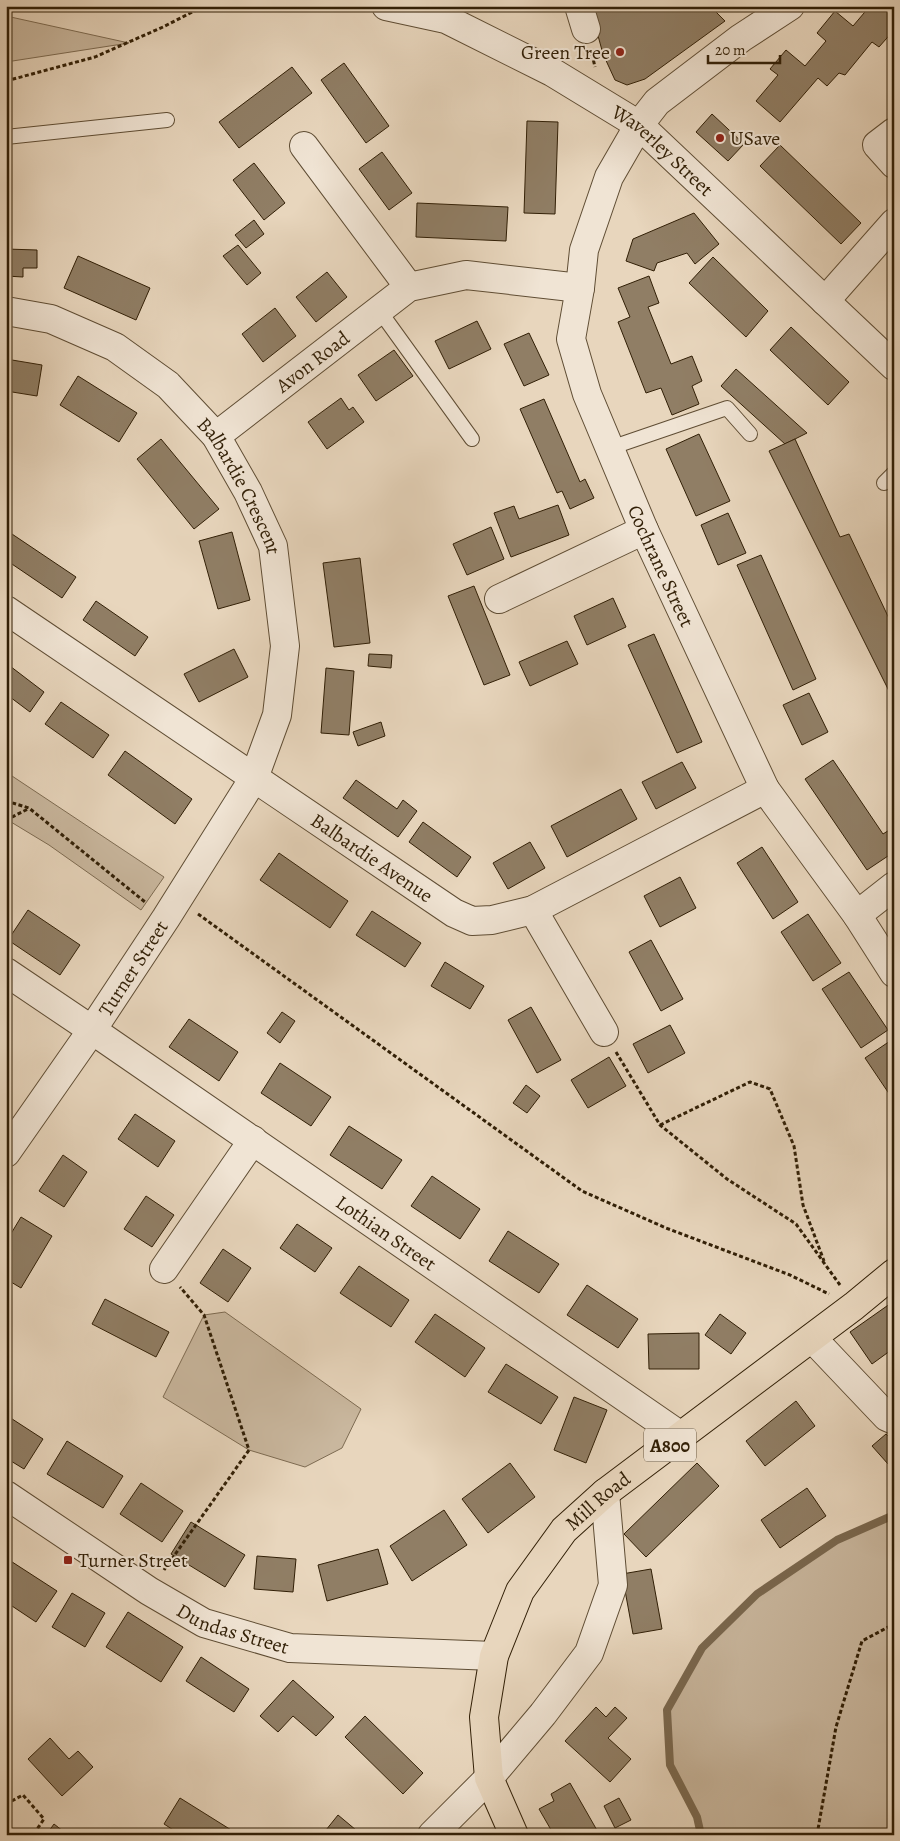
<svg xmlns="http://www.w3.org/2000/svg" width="900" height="1841" font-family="Alegreya,serif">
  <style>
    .green { fill: #c9b79e; stroke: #7d6b52 }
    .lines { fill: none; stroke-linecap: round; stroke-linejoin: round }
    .stream { stroke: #7a684f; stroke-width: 8 }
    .building { fill: #907e65; stroke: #311f06 }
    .service-casing { stroke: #5f4d34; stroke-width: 16 }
    .minor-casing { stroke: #5f4d34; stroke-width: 30 }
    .primary-casing { stroke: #311f06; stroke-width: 30 }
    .path { stroke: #311f06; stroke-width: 3; stroke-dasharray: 4 2.5; stroke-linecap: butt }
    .service { stroke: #f0e4d4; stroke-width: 14 }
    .minor { stroke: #f0e4d4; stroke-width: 28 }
    .primary { stroke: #e8d6bd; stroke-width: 28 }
    .poi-dot { fill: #8f2418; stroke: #f0e4d4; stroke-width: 2 }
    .labels { text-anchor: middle; stroke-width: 4; stroke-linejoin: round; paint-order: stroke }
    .shield { fill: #f0e4d4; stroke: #6a5a44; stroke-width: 1 }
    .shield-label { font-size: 19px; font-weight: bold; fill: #311f06 }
    .poi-label { font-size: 20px; fill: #311f06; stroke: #f0e4d4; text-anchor: start }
    .street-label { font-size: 20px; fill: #311f06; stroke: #f0e4d4 }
  </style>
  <rect width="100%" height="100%" fill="#e8d6bd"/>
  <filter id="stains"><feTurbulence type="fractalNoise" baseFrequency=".004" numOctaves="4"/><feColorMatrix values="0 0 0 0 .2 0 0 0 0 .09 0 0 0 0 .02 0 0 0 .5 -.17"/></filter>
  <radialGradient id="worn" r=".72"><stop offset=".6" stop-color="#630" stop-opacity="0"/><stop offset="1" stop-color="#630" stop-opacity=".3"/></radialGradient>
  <!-- green -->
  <g class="green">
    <polygon points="6,16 129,43 6,62"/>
    <polygon points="6,772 164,877 141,910 49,845 6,819"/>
    <polygon points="225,1312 361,1409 342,1448 305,1467 249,1450 163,1397 204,1315"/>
    <polygon points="894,1515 894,1835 701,1835 697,1817 670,1765 667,1710 702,1648 757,1594 837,1540"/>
  </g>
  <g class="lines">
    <!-- stream -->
    <polyline class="stream" points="701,1835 697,1817 670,1765 667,1710 702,1648 757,1594 837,1540 894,1515"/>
  </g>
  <!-- building -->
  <g class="building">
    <polygon points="609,6 710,6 725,21 645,79 627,85 615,80 603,54 591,10"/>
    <polygon points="870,6 894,6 894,30 879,47 872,42 845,75 839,73 827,86 818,78 780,122 756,101 778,75 770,69 786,50 805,66 826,41 817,33 835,11 853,26"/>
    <polygon points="344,63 389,126 366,143 321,80"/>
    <polygon points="292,67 312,93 239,148 219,122"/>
    <polygon points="712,114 744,144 728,161 696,132"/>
    <polygon points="527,121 558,122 555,214 524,213"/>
    <polygon points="780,145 861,223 841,244 760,166"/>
    <polygon points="382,152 412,193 389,210 359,169"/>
    <polygon points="254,163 285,203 264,220 233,180"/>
    <polygon points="417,203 508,207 506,241 416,237"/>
    <polygon points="694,213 719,244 695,264 687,253 657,263 654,271 626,261 633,239"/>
    <polygon points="254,220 264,234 246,248 235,235"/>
    <polygon points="238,245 261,273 247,285 223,256"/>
    <polygon points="6,249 37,250 37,268 23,268 23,277 6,276"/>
    <polygon points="78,256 150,288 136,320 64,288"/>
    <polygon points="713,257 768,311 746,337 689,283"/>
    <polygon points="327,272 347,297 316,322 296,297"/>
    <polygon points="649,276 659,303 648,307 671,364 692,356 702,381 692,386 699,404 672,415 661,388 646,393 618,322 630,317 618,288"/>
    <polygon points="894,307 894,325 891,323 890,311"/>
    <polygon points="275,308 296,336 263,362 242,334"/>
    <polygon points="477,321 491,349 449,369 435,341"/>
    <polygon points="791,327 849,382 828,405 770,350"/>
    <polygon points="529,333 549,375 524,386 504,344"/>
    <polygon points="394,350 413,376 376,401 358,375"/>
    <polygon points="6,359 42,365 37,396 6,391"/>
    <polygon points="736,369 807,433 785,444 721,386"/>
    <polygon points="78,376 137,413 119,442 60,405"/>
    <polygon points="341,398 349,410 353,407 364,422 327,449 308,422"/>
    <polygon points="544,399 580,482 585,479 594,498 570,509 562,491 557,493 520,409"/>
    <polygon points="699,434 730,501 696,516 666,449"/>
    <polygon points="161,439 219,509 194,529 137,459"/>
    <polygon points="795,439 840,537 849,534 894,629 894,696 892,697 769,451"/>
    <polygon points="558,505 569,535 511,557 494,513 514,506 519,519"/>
    <polygon points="728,513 746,553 718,565 701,525"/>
    <polygon points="491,527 504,559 467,575 453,544"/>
    <polygon points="6,530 76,577 62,598 6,560"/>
    <polygon points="232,532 250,600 218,609 199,541"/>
    <polygon points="761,555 816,679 793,690 737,565"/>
    <polygon points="360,558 370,643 334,647 323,563"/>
    <polygon points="474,586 510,675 484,685 448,596"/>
    <polygon points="613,598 626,627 587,645 574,616"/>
    <polygon points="96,601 148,637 135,656 83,620"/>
    <polygon points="654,634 702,742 677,753 628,645"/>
    <polygon points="567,641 578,664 530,686 519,662"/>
    <polygon points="234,649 248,677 199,702 184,674"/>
    <polygon points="369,654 392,655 391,668 368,666"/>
    <polygon points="6,663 44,692 30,712 6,694"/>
    <polygon points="326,668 354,671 349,735 321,733"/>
    <polygon points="809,693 828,732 802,745 783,705"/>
    <polygon points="61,702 109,735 93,758 45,724"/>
    <polygon points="381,722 385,736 358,746 353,732"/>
    <polygon points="125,751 192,799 175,824 108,775"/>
    <polygon points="833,760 883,834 894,827 894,852 867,870 805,779"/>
    <polygon points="682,762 696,788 656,809 642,782"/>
    <polygon points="356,780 397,809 403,800 417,811 398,837 343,798"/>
    <polygon points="621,789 637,819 567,857 551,826"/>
    <polygon points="423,822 471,857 457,877 409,842"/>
    <polygon points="530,842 545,868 508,889 493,863"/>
    <polygon points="762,847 798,902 773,919 737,863"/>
    <polygon points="279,853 348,901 330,928 260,880"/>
    <polygon points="680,877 696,908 660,927 644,896"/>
    <polygon points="28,910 80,945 60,975 8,940"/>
    <polygon points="372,911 421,943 405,967 356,935"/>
    <polygon points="808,914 841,963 813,981 781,932"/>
    <polygon points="651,940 683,999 661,1011 629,952"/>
    <polygon points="445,962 484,986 470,1009 431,986"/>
    <polygon points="849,972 888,1030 861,1048 822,989"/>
    <polygon points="531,1007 561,1060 537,1073 508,1020"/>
    <polygon points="282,1012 295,1021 280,1043 267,1033"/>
    <polygon points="189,1019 238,1052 219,1081 169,1047"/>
    <polygon points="670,1025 685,1053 648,1073 633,1044"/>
    <polygon points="893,1039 894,1039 894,1101 865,1058"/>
    <polygon points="609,1057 626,1086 588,1108 571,1080"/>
    <polygon points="280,1063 331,1097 311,1126 261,1093"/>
    <polygon points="526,1085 540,1096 527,1113 513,1103"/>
    <polygon points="135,1114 175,1141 158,1167 118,1139"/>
    <polygon points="349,1126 402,1160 382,1189 330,1155"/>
    <polygon points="63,1155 87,1172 64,1207 39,1191"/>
    <polygon points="432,1176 480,1209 460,1239 411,1206"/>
    <polygon points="146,1196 174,1215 152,1247 124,1229"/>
    <polygon points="21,1217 52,1236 21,1288 6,1279 6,1242"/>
    <polygon points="297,1224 332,1248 315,1272 280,1248"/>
    <polygon points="508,1231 559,1264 539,1293 489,1261"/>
    <polygon points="223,1249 251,1268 228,1302 200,1283"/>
    <polygon points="359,1266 409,1300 391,1327 340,1293"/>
    <polygon points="587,1285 638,1319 618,1348 567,1315"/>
    <polygon points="105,1299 169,1332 156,1357 92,1324"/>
    <polygon points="894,1301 894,1348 872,1364 850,1332"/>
    <polygon points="435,1314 485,1348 465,1377 415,1342"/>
    <polygon points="720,1314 746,1333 731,1354 705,1335"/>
    <polygon points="699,1333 699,1369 649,1369 648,1334"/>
    <polygon points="506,1364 558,1397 541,1424 488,1392"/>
    <polygon points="574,1397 607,1410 586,1463 554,1450"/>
    <polygon points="796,1401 815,1426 765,1466 746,1441"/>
    <polygon points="6,1415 43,1439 24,1469 6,1458"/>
    <polygon points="886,1434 894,1442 894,1458 888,1464 872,1446"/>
    <polygon points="67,1441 123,1476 103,1508 47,1474"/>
    <polygon points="510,1463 535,1497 488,1533 462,1499"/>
    <polygon points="697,1463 719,1486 646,1557 624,1534"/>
    <polygon points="141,1483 183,1511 162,1542 120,1514"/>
    <polygon points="807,1488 826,1516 780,1548 761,1520"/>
    <polygon points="444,1510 467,1545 412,1581 390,1546"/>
    <polygon points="191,1522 245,1555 225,1587 171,1554"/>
    <polygon points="378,1549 388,1584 327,1601 318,1565"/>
    <polygon points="257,1556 296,1559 293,1592 254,1589"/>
    <polygon points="6,1558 57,1591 36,1622 6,1602"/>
    <polygon points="651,1569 662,1629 633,1634 622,1574"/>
    <polygon points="72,1593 105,1613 85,1647 52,1627"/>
    <polygon points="128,1612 183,1647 161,1682 106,1647"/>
    <polygon points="201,1657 249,1689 234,1712 186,1681"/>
    <polygon points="293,1680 334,1717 316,1736 293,1716 278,1732 260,1716"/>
    <polygon points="596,1707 606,1717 615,1707 627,1718 608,1738 631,1759 610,1782 565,1741"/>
    <polygon points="365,1716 423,1773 403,1794 345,1737"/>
    <polygon points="50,1738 69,1759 78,1751 93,1767 62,1796 28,1759"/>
    <polygon points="570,1783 598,1832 593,1835 554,1835 539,1809 554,1801 551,1794"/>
    <polygon points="180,1798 236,1833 234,1835 177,1835 178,1833 164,1824"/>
    <polygon points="619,1798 631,1820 615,1828 604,1806"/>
    <polygon points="338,1815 362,1835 322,1835"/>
    <polygon points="54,1824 68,1835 46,1835"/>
  </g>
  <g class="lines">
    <defs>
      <g id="service">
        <polyline points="6,137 167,120"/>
        <polyline points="379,310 472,439"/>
        <polyline points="610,448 727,408 750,434"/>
        <polyline points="884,483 894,473"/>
      </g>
      <g id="minor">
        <path id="s1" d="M 386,6 L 446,19 L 552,72 L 639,125 L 894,366"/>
        <polyline points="579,6 586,29"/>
        <path id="s2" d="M 790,6 L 741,38 L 657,102 L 639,125 L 609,177 L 584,250 L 580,288 L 571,339 L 587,394 L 644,530 L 765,789 L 857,915 L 894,973"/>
        <polyline points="894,132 877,145 894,164"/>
        <polyline points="304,146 409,287"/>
        <polyline points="825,301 894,223"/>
        <path id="s3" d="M 6,311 L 51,319 L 115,347 L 168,385 L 216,436 L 248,492 L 273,546 L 285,646 L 277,715 L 254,778 L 166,918 L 92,1030 L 6,1153"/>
        <path id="s4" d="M 216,436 L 409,287 L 466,275 L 580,288"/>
        <polyline points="499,599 644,530"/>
        <path id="s5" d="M 6,610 L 454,913 L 472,921 L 492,920 L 533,910 L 765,789"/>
        <polyline points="533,910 604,1032"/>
        <polyline points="857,915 894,886"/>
        <path id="s6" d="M 6,972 L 92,1030 L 681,1436"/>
        <polyline points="164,1269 253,1140"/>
        <polyline points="812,1338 887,1417 894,1420"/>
        <path id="s7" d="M 6,1495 L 149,1591 L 204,1623 L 290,1648 L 494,1656"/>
        <polyline points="432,1835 489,1778 543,1714 589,1653 613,1585 605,1493"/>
      </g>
      <g id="primary">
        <path id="s8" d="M 514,1835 L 489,1778 L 484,1717 L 494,1656 L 520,1591 L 564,1530 L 605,1493 L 854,1306 L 894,1273"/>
      </g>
    </defs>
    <!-- service casing -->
    <use href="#service" class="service-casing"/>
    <!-- minor casing -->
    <use href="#minor" class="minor-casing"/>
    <!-- primary casing -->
    <use href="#primary" class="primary-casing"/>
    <!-- path -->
    <g class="path">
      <polyline points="592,54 595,67"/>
      <polyline points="6,81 95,57 163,27 204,6"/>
      <polyline points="6,801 29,808 145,902"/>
      <polyline points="6,820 28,809"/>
      <polyline points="198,914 582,1191 666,1228 790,1275 829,1294"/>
      <polyline points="616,1052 660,1125 727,1179 796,1224 840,1285"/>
      <polyline points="660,1125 750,1082 770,1089 794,1146 803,1205 824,1261"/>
      <polyline points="164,1570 249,1450 204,1315 180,1287"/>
      <polyline points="6,1804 23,1795 44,1819 33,1835"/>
      <polyline points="817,1835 836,1727 862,1641 894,1624"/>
    </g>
    <!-- service -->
    <use href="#service" class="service"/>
    <!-- minor -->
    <use href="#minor" class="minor"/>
    <!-- primary -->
    <use href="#primary" class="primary"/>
  </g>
  <!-- markers -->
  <g class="poi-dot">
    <circle cx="620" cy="52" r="5"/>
    <circle cx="720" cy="138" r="5"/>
    <rect x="63" y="1555" width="10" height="10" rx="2.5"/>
  </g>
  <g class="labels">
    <!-- shield labels -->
    <rect class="shield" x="644" y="1428.5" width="52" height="33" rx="4"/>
    <g class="shield-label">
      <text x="670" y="1452">A800</text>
    </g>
    <!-- poi labels -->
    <g class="poi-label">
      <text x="610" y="59" text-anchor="end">Green Tree</text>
      <text x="730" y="145">USave</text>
      <text x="78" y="1567">Turner Street</text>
    </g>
    <!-- street labels -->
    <g class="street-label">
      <text dy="7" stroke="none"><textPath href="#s1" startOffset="316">Waverley Street</textPath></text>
      <text dy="7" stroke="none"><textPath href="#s4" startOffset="122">Avon Road</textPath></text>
      <text dy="7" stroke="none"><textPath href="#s3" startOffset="306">Balbardie Crescent</textPath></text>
      <text dy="7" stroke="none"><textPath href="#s2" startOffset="665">Cochrane Street</textPath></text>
      <text dy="7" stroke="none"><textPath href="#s5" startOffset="442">Balbardie Avenue</textPath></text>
      <text transform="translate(133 968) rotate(-57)" y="7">Turner Street</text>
      <text dy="7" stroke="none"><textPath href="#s6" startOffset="461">Lothian Street</textPath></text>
      <text dy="7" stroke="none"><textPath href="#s8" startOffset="375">Mill Road</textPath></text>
      <text dy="7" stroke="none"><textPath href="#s7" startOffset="265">Dundas Street</textPath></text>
    </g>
  </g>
  <!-- margin -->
  <rect width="900" height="1841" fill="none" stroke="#e8d6bd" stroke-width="25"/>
  <rect x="8" y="8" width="885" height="1826" fill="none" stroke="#311f06" stroke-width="2.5"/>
  <rect x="12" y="12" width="875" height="1816" fill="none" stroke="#311f06"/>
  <!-- scale -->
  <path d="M708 55v8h72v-8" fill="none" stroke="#311f06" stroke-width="2.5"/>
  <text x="715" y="55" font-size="15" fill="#311f06" stroke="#f0e4d4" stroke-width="4" paint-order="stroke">20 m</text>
  <rect width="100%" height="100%" filter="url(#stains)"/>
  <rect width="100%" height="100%" fill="url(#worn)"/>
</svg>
